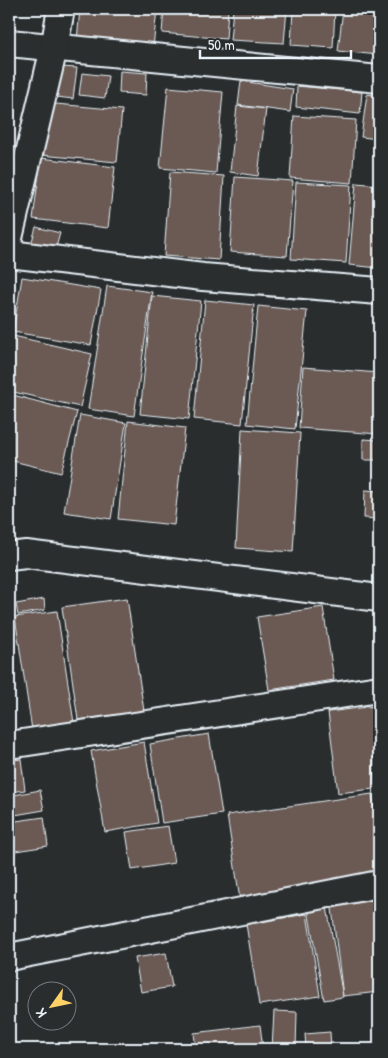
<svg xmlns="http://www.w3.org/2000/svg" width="388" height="1058" font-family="'Patrick Hand',sans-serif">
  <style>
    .building { fill: #6b5a53; stroke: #e8f1f8 }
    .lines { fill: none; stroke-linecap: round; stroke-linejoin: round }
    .minor-casing { stroke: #e8f1f8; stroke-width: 30 }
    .minor { stroke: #2a2d2e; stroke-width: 26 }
  </style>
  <rect width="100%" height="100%" fill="#2a2d2e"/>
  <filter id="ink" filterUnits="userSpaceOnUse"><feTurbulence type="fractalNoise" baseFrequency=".02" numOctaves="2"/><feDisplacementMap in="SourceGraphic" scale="10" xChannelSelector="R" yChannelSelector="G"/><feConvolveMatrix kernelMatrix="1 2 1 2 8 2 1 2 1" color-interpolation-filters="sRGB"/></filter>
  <g filter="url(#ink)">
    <!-- building -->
    <g class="building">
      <polygon points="80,9 157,9 153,48 77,40"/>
      <polygon points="164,9 228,9 226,39 162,33"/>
      <polygon points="233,9 287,9 284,43 230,40"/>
      <polygon points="293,9 335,9 333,48 291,45"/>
      <polygon points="343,9 379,9 379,55 338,51"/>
      <polygon points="61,67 77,68 73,99 57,97"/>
      <polygon points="120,71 147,73 146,95 119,93"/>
      <polygon points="82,73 108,76 105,98 79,95"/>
      <polygon points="241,81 293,89 290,112 238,105"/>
      <polygon points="297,86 362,92 360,114 296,107"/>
      <polygon points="168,87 223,92 216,173 160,168"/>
      <polygon points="367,94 379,96 379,139 361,137"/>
      <polygon points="45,103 122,110 117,162 41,155"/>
      <polygon points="237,106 266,109 258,176 230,172"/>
      <polygon points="294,116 356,120 352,183 290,178"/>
      <polygon points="41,158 115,167 108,228 33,219"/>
      <polygon points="170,172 224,176 219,260 164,256"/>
      <polygon points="235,177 293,181 287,256 230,252"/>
      <polygon points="296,182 351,185 346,263 291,259"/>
      <polygon points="356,183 379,185 379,268 349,265"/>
      <polygon points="36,227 60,233 55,251 31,245"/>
      <polygon points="22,277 101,290 91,345 13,332"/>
      <polygon points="107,286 152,292 134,416 88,409"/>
      <polygon points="152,296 201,301 189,419 140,414"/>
      <polygon points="205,300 254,305 242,424 194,419"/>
      <polygon points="258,306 307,311 295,429 247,424"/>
      <polygon points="9,335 92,354 80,407 9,391"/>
      <polygon points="303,367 379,373 379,434 299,428"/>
      <polygon points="9,394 77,412 61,473 9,460"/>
      <polygon points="80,415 126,423 111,519 64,512"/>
      <polygon points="128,421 185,428 174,525 118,519"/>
      <polygon points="242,429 300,433 293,552 236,548"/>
      <polygon points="363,439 379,440 379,460 363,460"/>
      <polygon points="365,490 379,491 379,519 364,518"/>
      <polygon points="127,598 144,711 78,720 62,607"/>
      <polygon points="44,599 45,610 18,615 16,604"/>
      <polygon points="323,607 334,680 269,690 257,617"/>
      <polygon points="57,611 74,723 32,730 15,617"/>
      <polygon points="375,706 373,789 338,793 328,712"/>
      <polygon points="209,734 222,814 162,823 150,744"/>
      <polygon points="144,742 157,823 105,832 91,751"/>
      <polygon points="21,759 25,790 9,792 9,761"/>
      <polygon points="40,790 44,810 9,816 9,796"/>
      <polygon points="372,794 379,842 379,879 240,900 227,815"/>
      <polygon points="44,817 48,846 9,852 9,822"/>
      <polygon points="168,826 174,863 132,870 126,832"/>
      <polygon points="379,895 379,992 343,996 331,901"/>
      <polygon points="327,907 343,997 324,1000 308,910"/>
      <polygon points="307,914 320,996 259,1005 246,924"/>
      <polygon points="166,953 172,987 141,992 135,958"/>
      <polygon points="274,1011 297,1012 296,1049 272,1049"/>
      <polygon points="260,1025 263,1049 196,1049 194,1033"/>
      <polygon points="330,1032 331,1049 306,1049 305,1034"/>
    </g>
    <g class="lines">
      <defs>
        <g id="minor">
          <polyline points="9,43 379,79"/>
          <polyline points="9,238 54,48 61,9"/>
          <polyline points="9,254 203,277 379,291"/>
          <polyline points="9,556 26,554 379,598"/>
          <polyline points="9,745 379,689"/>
          <polyline points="9,957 379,884"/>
        </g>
      </defs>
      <!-- minor casing -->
      <use href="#minor" class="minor-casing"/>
      <!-- minor -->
      <use href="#minor" class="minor"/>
    </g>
  </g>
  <!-- margin -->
  <rect width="388" height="1058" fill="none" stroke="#2a2d2e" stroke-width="30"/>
  <rect x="15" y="15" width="358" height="1028" fill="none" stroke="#e8f1f8" stroke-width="2" filter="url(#ink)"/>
  <!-- north arrow -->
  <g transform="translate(52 1006) rotate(237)"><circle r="24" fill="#2a2d2e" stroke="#767b7f"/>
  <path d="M0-4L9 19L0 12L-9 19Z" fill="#ffd166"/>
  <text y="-8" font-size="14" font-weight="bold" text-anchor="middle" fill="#e8f1f8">K</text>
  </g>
  <!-- scale -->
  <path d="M200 50v8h151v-8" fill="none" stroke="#e8f1f8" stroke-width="2.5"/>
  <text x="208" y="50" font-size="15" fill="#e8f1f8" stroke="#2a2d2e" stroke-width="4" paint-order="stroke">50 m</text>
</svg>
